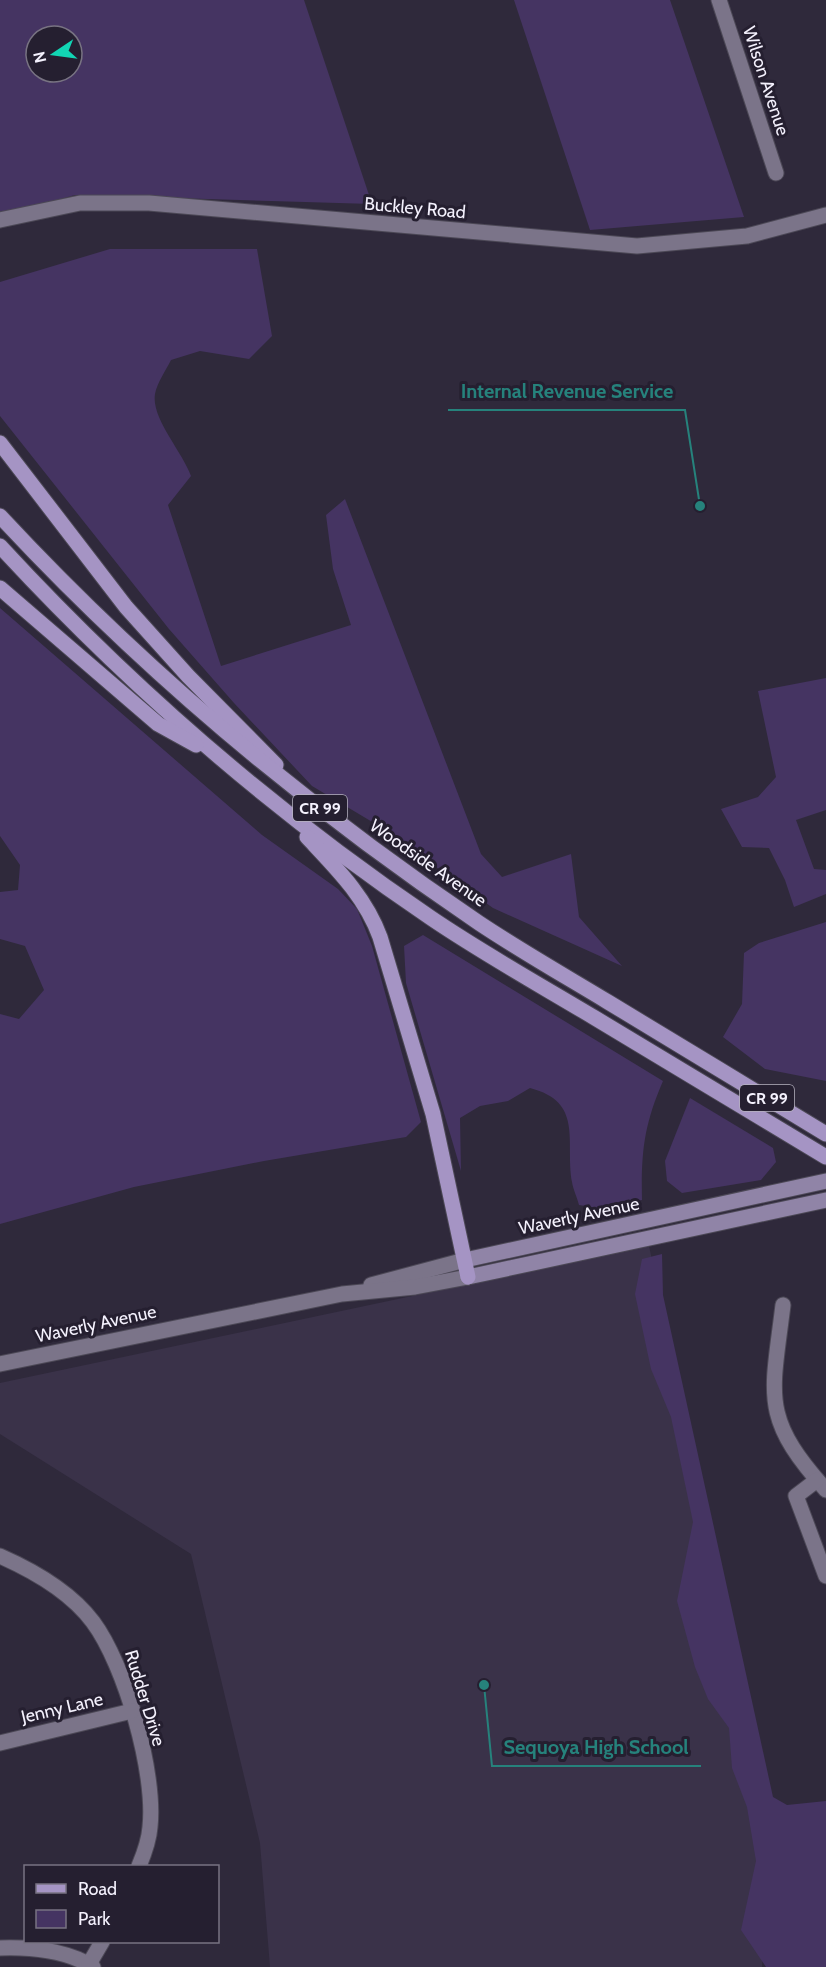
<svg xmlns="http://www.w3.org/2000/svg" width="826" height="1967" font-family="Cabin,sans-serif">
  <style>
    .built { fill: #3a3249 }
    .green { fill: #453462; fill-rule: evenodd }
    .lines { fill: none; stroke-linecap: round; stroke-linejoin: round }
    .minor-casing { stroke: #4c4856; stroke-width: 17 }
    .tertiary-casing { stroke: #4c4856; stroke-width: 17 }
    .secondary-casing { stroke: #4c4856; stroke-width: 17 }
    .primary-casing { stroke: #4c4856; stroke-width: 17 }
    .minor { stroke: #7b7489; stroke-width: 15 }
    .tertiary { stroke: #7b7489; stroke-width: 15 }
    .secondary { stroke: #9084a7; stroke-width: 15 }
    .primary { stroke: #a594c4; stroke-width: 15 }
    .labels { text-anchor: middle; stroke-width: 6; stroke-linejoin: round; paint-order: stroke }
    .shield { fill: #251f30; stroke: #b6b2c0; stroke-width: 1.5 }
    .shield-label { font-size: 16px; font-weight: bold; fill: #f4f1fd }
    .street-label { font-size: 18px; fill: #f4f1fd; stroke: #251f30 }
    .leader { fill: none; stroke: #26827c; stroke-width: 2 }
    .callout-dot { fill: #26827c; stroke: #251f30; stroke-width: 2 }
    .callout-label { font-size: 20px; text-anchor: middle; font-weight: bold; fill: #26827c; stroke: #251f30; stroke-width: 6; stroke-linejoin: round; paint-order: stroke }
  </style>
  <rect width="100%" height="100%" fill="#2f293b"/>
  <!-- built -->
  <polygon class="built" points="649,1246 774,1818 762,1967 270,1967 260,1843 191,1554 0,1434 0,1383"/>
  <!-- green -->
  <g class="green">
    <path d="M 0,0 L 304,0 L 372,204 L 75,195 L 0,216 ZM 36,36 L 72,36 L 72,72 L 36,72 Z"/>
    <polygon points="514,0 670,0 744,217 590,230"/>
    <path d="M 110,249 L 257,249 L 272,336 L 249,359 L 200,351 L 171,360 C 166,370 157,383 155,394 C 151,418 182,451 191,476 L 168,505 L 221,666 L 351,625 L 333,569 L 326,515 L 345,499 L 481,854 L 502,877 L 571,854 L 579,917 L 622,966 L 493,908 L 379,826 L 312,786 L 234,703 L 169,629 L 0,416 L 0,282 Z"/>
    <polygon points="0,608 262,835 338,889 357,909 372,946 421,1122 406,1137 264,1161 134,1187 0,1224 0,1014 19,1019 44,990 25,946 0,939 0,892 18,890 20,865 0,836"/>
    <polygon points="826,678 826,810 796,820 814,869 826,870 826,894 794,907 785,880 769,848 742,847 721,809 758,797 776,777 758,691"/>
    <polygon points="826,922 826,1081 765,1069 723,1037 742,1004 744,953 759,943"/>
    <path d="M 423,935 L 663,1081 C 644,1125 641,1152 642,1200 L 598,1208 L 579,1205 C 577,1197 573,1189 572,1182 C 565,1141 584,1102 530,1088 L 508,1101 L 480,1106 L 460,1118 L 461,1171 L 406,983 L 404,946 Z"/>
    <polygon points="690,1098 773,1148 776,1162 761,1180 682,1193 667,1181 665,1161"/>
    <polygon points="662,1254 663,1295 773,1797 787,1805 826,1801 826,1967 766,1967 741,1930 756,1861 747,1807 732,1768 729,1728 708,1699 695,1667 677,1601 693,1522 671,1417 651,1369 635,1294 642,1259"/>
  </g>
  <g class="lines">
    <defs>
      <g id="minor">
        <polyline points="719,0 776,173"/>
        <path d="M 783,1305 C 772,1396 760,1417 826,1490"/>
        <polyline points="817,1480 796,1496 826,1576"/>
        <path d="M 0,1556 C 34,1571 70,1591 93,1622 C 125,1665 156,1773 150,1827 C 149,1841 144,1854 139,1866"/>
        <polyline points="0,1743 132,1711"/>
        <path d="M 0,1948 C 31,1947 66,1950 93,1967"/>
        <polyline points="89,1964 102,1942"/>
      </g>
      <g id="tertiary">
        <polyline points="0,220 80,203 149,203 637,246 747,236 826,215"/>
        <polyline points="371,1285 465,1260"/>
        <polyline points="0,1364 342,1294 415,1287 468,1277"/>
      </g>
      <g id="secondary">
        <polyline points="465,1260 826,1181"/>
        <polyline points="468,1277 826,1200"/>
      </g>
      <g id="primary">
        <polyline points="0,443 126,607 188,676 276,765"/>
        <path d="M 0,516 C 144,671 304,805 479,923 C 521,951 565,976 608,1002 C 681,1046 753,1090 826,1134"/>
        <path d="M 0,546 C 129,686 273,811 431,918 C 484,954 540,985 595,1018 C 672,1064 749,1110 826,1157"/>
        <polyline points="0,588 158,724 196,745"/>
        <path d="M 307,837 C 336,868 365,896 380,937 L 433,1114 L 468,1277"/>
      </g>
    </defs>
    <!-- minor casing -->
    <use href="#minor" class="minor-casing"/>
    <!-- tertiary casing -->
    <use href="#tertiary" class="tertiary-casing"/>
    <!-- secondary casing -->
    <use href="#secondary" class="secondary-casing"/>
    <!-- primary casing -->
    <use href="#primary" class="primary-casing"/>
    <!-- minor -->
    <use href="#minor" class="minor"/>
    <!-- tertiary -->
    <use href="#tertiary" class="tertiary"/>
    <!-- secondary -->
    <use href="#secondary" class="secondary"/>
    <!-- primary -->
    <use href="#primary" class="primary"/>
  </g>
  <g class="labels">
    <!-- shield labels -->
    <g class="shield">
      <rect x="293" y="795" width="54" height="26" rx="4.5"/>
      <rect x="740" y="1085" width="54" height="26" rx="4.5"/>
    </g>
    <g class="shield-label">
      <text x="320" y="814">CR 99</text>
      <text x="767" y="1104">CR 99</text>
    </g>
    <!-- street labels -->
    <g class="street-label">
      <text transform="translate(766 81) rotate(72)" y="6">Wilson Avenue</text>
      <text transform="translate(415 208) rotate(5)" y="6">Buckley Road</text>
      <text transform="translate(428 863) rotate(35)" y="6">Woodside Avenue</text>
      <text transform="translate(579 1216) rotate(-12)" y="6">Waverly Avenue</text>
      <text transform="translate(96 1324) rotate(-12)" y="6">Waverly Avenue</text>
      <text transform="translate(145 1698) rotate(73)" y="6">Rudder Drive</text>
      <text transform="translate(62 1708) rotate(-13)" y="6">Jenny Lane</text>
    </g>
  </g>
  <!-- callouts -->
  <path class="leader" d="M700 506L685 410H448M484 1685L492 1766H701"/>
  <g class="callout-dot">
    <circle cx="700" cy="506" r="6"/>
    <circle cx="484" cy="1685" r="6"/>
  </g>
  <g class="callout-label">
    <text x="567" y="398">Internal Revenue Service</text>
    <text x="596" y="1754">Sequoya High School</text>
  </g>
  <!-- legend -->
  <rect x="24" y="1865" width="195" height="78" fill="#251f30" stroke="#787382" stroke-width="1.5"/>
  <rect x="36" y="1884" width="30" height="9" fill="#a594c4" stroke="#787382" stroke-width="1.5"/>
  <text x="78" y="1895" font-size="18" fill="#f4f1fd">Road</text>
  <rect x="36" y="1910" width="30" height="18" fill="#453462" stroke="#787382" stroke-width="1.5"/>
  <text x="78" y="1925" font-size="18" fill="#f4f1fd">Park</text>
  <!-- north arrow -->
  <g transform="translate(54 54) rotate(257)"><circle r="28" fill="#251f30" stroke="#787382" stroke-width="1.5"/>
  <path d="M0-4.5L10 22L0 15L-10 22Z" fill="#12d5b4"/>
  <text y="-9" font-size="16" font-weight="bold" text-anchor="middle" fill="#f4f1fd">N</text>
  </g>
</svg>
